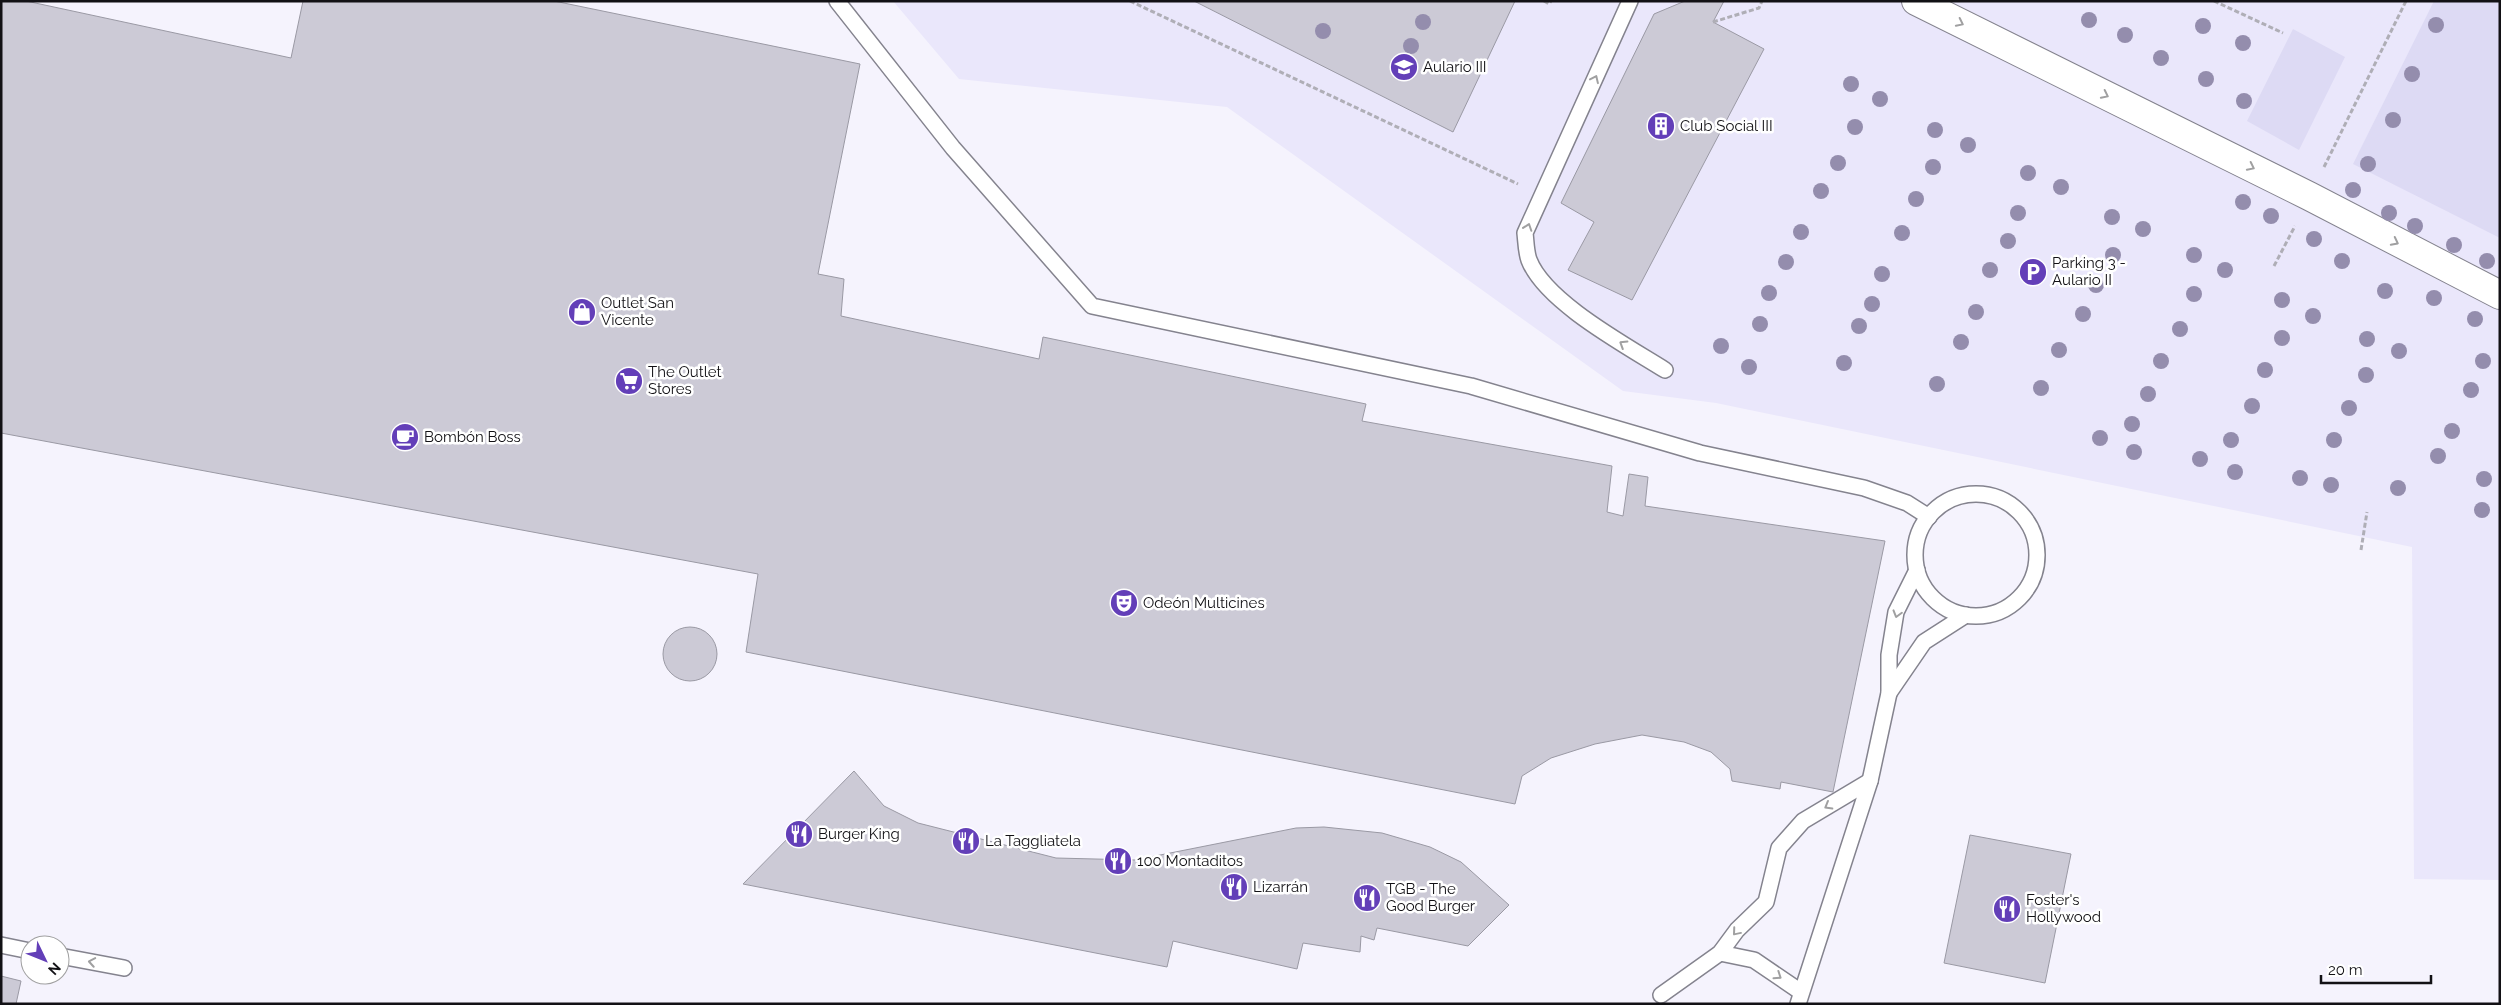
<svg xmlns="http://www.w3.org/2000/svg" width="2501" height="1005" font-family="Raleway,sans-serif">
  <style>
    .built { fill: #eae7fb }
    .green { fill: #dddaf4 }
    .building { fill: #cccad6; stroke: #9a99a4 }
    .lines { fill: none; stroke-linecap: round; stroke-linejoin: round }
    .lane-casing { stroke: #84838e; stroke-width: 18 }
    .secondary-casing { stroke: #84838e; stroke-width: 30 }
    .path { stroke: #afaeb6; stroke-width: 3; stroke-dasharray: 5 2.5; stroke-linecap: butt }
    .lane { stroke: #fff; stroke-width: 15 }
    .secondary { stroke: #fff; stroke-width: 28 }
    .tree { fill: #948dad }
    .oneway { stroke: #a0a0a1 }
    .labels { text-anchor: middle; stroke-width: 5; stroke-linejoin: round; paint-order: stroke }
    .poi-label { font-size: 15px; fill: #121115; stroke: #fff; text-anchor: start }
  </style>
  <rect width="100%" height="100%" fill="#f5f3fd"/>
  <!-- built -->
  <polygon class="built" points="893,1 2500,1 2500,880 2414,879 2412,547 1716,403 1623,391 1227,107 959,79"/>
  <!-- green -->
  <g class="green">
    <polygon points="2434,1 2500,1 2500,238 2353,164"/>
    <polygon points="2293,29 2345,57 2299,150 2247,121"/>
  </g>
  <!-- building -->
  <g class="building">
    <polygon points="1,1 26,1 291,58 303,1 554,1 860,64 818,274 844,279 841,316 1039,359 1043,337 1366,404 1362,421 1612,466 1607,512 1623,516 1629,474 1648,477 1645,506 1885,541 1833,792 1781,782 1780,789 1732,781 1730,769 1711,752 1684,742 1642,735 1595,744 1551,758 1522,776 1515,804 746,652 758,574 1,433"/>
    <polygon points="1194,1 1515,1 1453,132"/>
    <polygon points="1685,1 1724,1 1713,22 1764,49 1632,300 1568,270 1594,222 1561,203 1654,14"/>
    <circle cx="690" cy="654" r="27"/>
    <polygon points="854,771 884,806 918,823 1056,858 1135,860 1296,828 1324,827 1382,833 1430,847 1461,862 1509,905 1468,946 1377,928 1374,940 1361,936 1360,952 1303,943 1297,969 1173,941 1167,967 743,884"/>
    <polygon points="1970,835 2071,854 2045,983 1944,963"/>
    <polygon points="1,976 21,981 16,1004 1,1004"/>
  </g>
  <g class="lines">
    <defs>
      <g id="lane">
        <polyline points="837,1 953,148 1092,306 1471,386 1700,453 1864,488 1907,503 1929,517"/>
        <path d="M 1630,1 L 1525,233 C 1526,241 1526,252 1529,260 C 1545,302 1627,346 1665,370"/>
        <circle cx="1976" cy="555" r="61"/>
        <polyline points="1889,693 1924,642 1966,615"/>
        <polyline points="1,945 30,951"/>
        <polyline points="1720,953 1754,960 1801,992"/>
        <polyline points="60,956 124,968"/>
        <polyline points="1661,995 1720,953 1737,930 1766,902 1779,848 1803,821 1870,781"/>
        <polyline points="1798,1004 1870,781 1889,693 1889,655 1896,612 1917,570"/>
      </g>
      <polyline id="secondary" points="1916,1 2309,196 2500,295"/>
    </defs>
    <!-- lane casing -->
    <use href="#lane" class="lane-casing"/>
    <!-- secondary casing -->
    <use href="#secondary" class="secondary-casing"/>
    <!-- path -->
    <g class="path">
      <polyline points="1130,1 1518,184"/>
      <polyline points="1544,1 1549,4 1551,1"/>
      <polyline points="2214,1 2283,33"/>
      <polyline points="1713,22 1759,8 1762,1"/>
      <polyline points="2324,167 2406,1"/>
      <polyline points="2274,266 2295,226"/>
      <polyline points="2361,550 2367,512"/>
    </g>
    <!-- lane -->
    <use href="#lane" class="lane"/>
    <!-- secondary -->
    <use href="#secondary" class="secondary"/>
  </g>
  <!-- trees -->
  <g class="tree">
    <circle cx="2089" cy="20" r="8"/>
    <circle cx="1423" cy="22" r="8"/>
    <circle cx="2436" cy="25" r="8"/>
    <circle cx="2203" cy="26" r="8"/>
    <circle cx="1323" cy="31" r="8"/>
    <circle cx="2125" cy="35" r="8"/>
    <circle cx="2243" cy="43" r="8"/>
    <circle cx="1411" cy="46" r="8"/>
    <circle cx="2161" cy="58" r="8"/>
    <circle cx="1400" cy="71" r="8"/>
    <circle cx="2412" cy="74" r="8"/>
    <circle cx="2206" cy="79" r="8"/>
    <circle cx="1851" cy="84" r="8"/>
    <circle cx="1880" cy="99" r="8"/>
    <circle cx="2244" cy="101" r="8"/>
    <circle cx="2393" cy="120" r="8"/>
    <circle cx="1855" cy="127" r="8"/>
    <circle cx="1935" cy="130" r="8"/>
    <circle cx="1968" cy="145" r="8"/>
    <circle cx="1838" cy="163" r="8"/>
    <circle cx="2368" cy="164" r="8"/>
    <circle cx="1933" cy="167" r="8"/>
    <circle cx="2028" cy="173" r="8"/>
    <circle cx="2061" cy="187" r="8"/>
    <circle cx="2353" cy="190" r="8"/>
    <circle cx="1821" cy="191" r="8"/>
    <circle cx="1916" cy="199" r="8"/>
    <circle cx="2243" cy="202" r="8"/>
    <circle cx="2018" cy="213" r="8"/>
    <circle cx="2389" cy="213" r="8"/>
    <circle cx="2271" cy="216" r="8"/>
    <circle cx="2112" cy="217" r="8"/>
    <circle cx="2415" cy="226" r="8"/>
    <circle cx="2143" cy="229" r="8"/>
    <circle cx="1801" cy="232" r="8"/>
    <circle cx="1902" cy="233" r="8"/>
    <circle cx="2314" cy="239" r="8"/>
    <circle cx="2008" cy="241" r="8"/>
    <circle cx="2454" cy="245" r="8"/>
    <circle cx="2113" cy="255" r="8"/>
    <circle cx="2194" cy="255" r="8"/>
    <circle cx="2342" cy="261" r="8"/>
    <circle cx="2487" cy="261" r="8"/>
    <circle cx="1786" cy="262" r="8"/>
    <circle cx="1990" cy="270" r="8"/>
    <circle cx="2225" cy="270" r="8"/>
    <circle cx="1882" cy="274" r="8"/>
    <circle cx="2096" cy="285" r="8"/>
    <circle cx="2385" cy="291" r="8"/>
    <circle cx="1769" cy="293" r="8"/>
    <circle cx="2194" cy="294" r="8"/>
    <circle cx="2434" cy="298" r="8"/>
    <circle cx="2282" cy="300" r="8"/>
    <circle cx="1872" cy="304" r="8"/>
    <circle cx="1976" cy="312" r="8"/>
    <circle cx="2083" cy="314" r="8"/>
    <circle cx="2313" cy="316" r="8"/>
    <circle cx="2475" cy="319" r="8"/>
    <circle cx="1760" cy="324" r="8"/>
    <circle cx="1859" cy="326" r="8"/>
    <circle cx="2180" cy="329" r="8"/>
    <circle cx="2282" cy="338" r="8"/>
    <circle cx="2367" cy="339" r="8"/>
    <circle cx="1961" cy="342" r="8"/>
    <circle cx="1721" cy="346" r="8"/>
    <circle cx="2059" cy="350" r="8"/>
    <circle cx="2399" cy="351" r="8"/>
    <circle cx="2161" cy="361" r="8"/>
    <circle cx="2483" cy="361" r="8"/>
    <circle cx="1844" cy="363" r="8"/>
    <circle cx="1749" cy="367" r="8"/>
    <circle cx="2265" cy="370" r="8"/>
    <circle cx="2366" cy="375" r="8"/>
    <circle cx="1937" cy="384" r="8"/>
    <circle cx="2041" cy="388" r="8"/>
    <circle cx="2471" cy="390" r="8"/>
    <circle cx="2148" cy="394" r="8"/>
    <circle cx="2252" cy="406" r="8"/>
    <circle cx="2349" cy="408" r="8"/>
    <circle cx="2132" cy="424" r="8"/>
    <circle cx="2452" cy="431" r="8"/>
    <circle cx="2100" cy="438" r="8"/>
    <circle cx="2231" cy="440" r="8"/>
    <circle cx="2334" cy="440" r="8"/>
    <circle cx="2134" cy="452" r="8"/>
    <circle cx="2438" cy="456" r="8"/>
    <circle cx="2200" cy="459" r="8"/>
    <circle cx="2235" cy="472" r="8"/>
    <circle cx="2300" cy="478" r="8"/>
    <circle cx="2484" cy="479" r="8"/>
    <circle cx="2331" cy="485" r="8"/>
    <circle cx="2398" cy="488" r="8"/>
    <circle cx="2482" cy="510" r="8"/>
  </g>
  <!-- one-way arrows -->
  <defs><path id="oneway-chevron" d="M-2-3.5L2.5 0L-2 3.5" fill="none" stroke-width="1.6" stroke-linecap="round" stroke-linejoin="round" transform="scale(1.25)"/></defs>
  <g class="oneway">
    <use href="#oneway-chevron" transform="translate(1960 23) rotate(26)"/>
    <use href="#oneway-chevron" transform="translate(1595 79) rotate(-65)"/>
    <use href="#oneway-chevron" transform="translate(2105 95) rotate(26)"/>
    <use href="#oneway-chevron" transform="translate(2251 167) rotate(26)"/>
    <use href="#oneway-chevron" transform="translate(1528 227) rotate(-71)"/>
    <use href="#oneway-chevron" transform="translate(2395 242) rotate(27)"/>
    <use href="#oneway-chevron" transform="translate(1623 344) rotate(-148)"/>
    <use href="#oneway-chevron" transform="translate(1897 614) rotate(106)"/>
    <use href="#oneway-chevron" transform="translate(1828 806) rotate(150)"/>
    <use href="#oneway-chevron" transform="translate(1736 932) rotate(130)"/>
    <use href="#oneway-chevron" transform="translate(92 962) rotate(-170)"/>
    <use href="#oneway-chevron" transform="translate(1778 976) rotate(34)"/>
  </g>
  <!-- icons -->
  <defs>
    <symbol id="university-disc" viewBox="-11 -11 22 22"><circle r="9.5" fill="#633fb8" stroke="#fff"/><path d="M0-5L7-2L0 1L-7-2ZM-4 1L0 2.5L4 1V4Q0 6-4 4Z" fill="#fff"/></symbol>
    <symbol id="building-disc" viewBox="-11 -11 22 22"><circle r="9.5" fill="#633fb8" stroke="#fff"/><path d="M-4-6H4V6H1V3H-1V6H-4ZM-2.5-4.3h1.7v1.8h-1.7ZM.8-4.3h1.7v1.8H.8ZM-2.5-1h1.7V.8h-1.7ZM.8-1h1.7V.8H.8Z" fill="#fff"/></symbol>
    <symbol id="parking-disc" viewBox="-11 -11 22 22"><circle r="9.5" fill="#633fb8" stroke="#fff"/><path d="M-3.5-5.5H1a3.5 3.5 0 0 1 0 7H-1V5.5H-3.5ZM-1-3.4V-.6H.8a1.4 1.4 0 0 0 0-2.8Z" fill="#fff"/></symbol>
    <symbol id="shop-disc" viewBox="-11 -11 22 22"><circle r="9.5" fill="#633fb8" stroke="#fff"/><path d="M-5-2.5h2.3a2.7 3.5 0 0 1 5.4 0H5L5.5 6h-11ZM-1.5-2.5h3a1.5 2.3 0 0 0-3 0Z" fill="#fff"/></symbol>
    <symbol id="supermarket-disc" viewBox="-11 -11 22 22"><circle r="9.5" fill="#633fb8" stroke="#fff"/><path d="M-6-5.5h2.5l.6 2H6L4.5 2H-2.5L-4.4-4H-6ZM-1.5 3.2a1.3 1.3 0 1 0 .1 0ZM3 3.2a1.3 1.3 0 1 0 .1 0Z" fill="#fff"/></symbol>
    <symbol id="cafe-disc" viewBox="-11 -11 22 22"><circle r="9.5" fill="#633fb8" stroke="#fff"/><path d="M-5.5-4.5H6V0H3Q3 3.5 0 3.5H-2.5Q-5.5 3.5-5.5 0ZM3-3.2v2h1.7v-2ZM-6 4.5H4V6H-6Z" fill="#fff"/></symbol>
    <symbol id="theatre-disc" viewBox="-11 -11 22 22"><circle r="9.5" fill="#633fb8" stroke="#fff"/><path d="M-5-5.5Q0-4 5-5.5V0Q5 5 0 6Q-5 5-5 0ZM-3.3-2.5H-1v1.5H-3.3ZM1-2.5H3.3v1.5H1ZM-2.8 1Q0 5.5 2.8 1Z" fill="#fff"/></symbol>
    <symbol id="restaurant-disc" viewBox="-11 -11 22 22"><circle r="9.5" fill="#633fb8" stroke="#fff"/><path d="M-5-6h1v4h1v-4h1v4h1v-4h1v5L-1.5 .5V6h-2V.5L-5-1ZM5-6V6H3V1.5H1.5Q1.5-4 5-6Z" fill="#fff"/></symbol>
  </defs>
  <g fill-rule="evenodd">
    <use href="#university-disc" x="1388" y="51" width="32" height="32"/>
    <use href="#building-disc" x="1645" y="110" width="32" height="32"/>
    <use href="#parking-disc" x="2017" y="256" width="32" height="32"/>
    <use href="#shop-disc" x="566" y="296" width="32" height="32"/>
    <use href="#supermarket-disc" x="613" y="365" width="32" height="32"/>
    <use href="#cafe-disc" x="389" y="421" width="32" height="32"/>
    <use href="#theatre-disc" x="1108" y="587" width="32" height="32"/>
    <use href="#restaurant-disc" x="783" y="818" width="32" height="32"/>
    <use href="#restaurant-disc" x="950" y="825" width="32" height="32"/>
    <use href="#restaurant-disc" x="1102" y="845" width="32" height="32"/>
    <use href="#restaurant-disc" x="1218" y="871" width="32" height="32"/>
    <use href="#restaurant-disc" x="1351" y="882" width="32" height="32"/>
    <use href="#restaurant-disc" x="1991" y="893" width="32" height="32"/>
  </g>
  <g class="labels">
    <!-- poi labels -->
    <g class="poi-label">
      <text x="1423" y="72">Aulario III</text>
      <text x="1680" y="131">Club Social III</text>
      <text x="2052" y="268">Parking 3 -<tspan x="2052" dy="17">Aulario II</tspan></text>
      <text x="601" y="308">Outlet San<tspan x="601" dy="17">Vicente</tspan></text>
      <text x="648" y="377">The Outlet<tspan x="648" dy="17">Stores</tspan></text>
      <text x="424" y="442">Bombón Boss</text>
      <text x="1143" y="608">Odeón Multicines</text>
      <text x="818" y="839">Burger King</text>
      <text x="985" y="846">La Taggliatela</text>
      <text x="1137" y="866">100 Montaditos</text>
      <text x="1253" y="892">Lizarrán</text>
      <text x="1386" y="894">TGB - The<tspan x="1386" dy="17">Good Burger</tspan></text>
      <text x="2026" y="905">Foster's<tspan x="2026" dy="17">Hollywood</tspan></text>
    </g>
  </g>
  <!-- border -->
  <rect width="2501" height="1005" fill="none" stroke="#121115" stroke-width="5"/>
  <!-- north arrow -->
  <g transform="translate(45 960) rotate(133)"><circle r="24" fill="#ffffff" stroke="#a0a0a1"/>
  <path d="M0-4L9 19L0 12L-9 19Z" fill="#633fb8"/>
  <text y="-8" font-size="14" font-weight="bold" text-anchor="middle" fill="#121115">N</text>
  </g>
  <!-- scale -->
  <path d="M2321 975v8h110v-8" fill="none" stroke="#121115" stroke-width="2.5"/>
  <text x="2328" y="975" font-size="15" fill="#121115" stroke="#ffffff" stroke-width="4" paint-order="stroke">20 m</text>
</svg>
